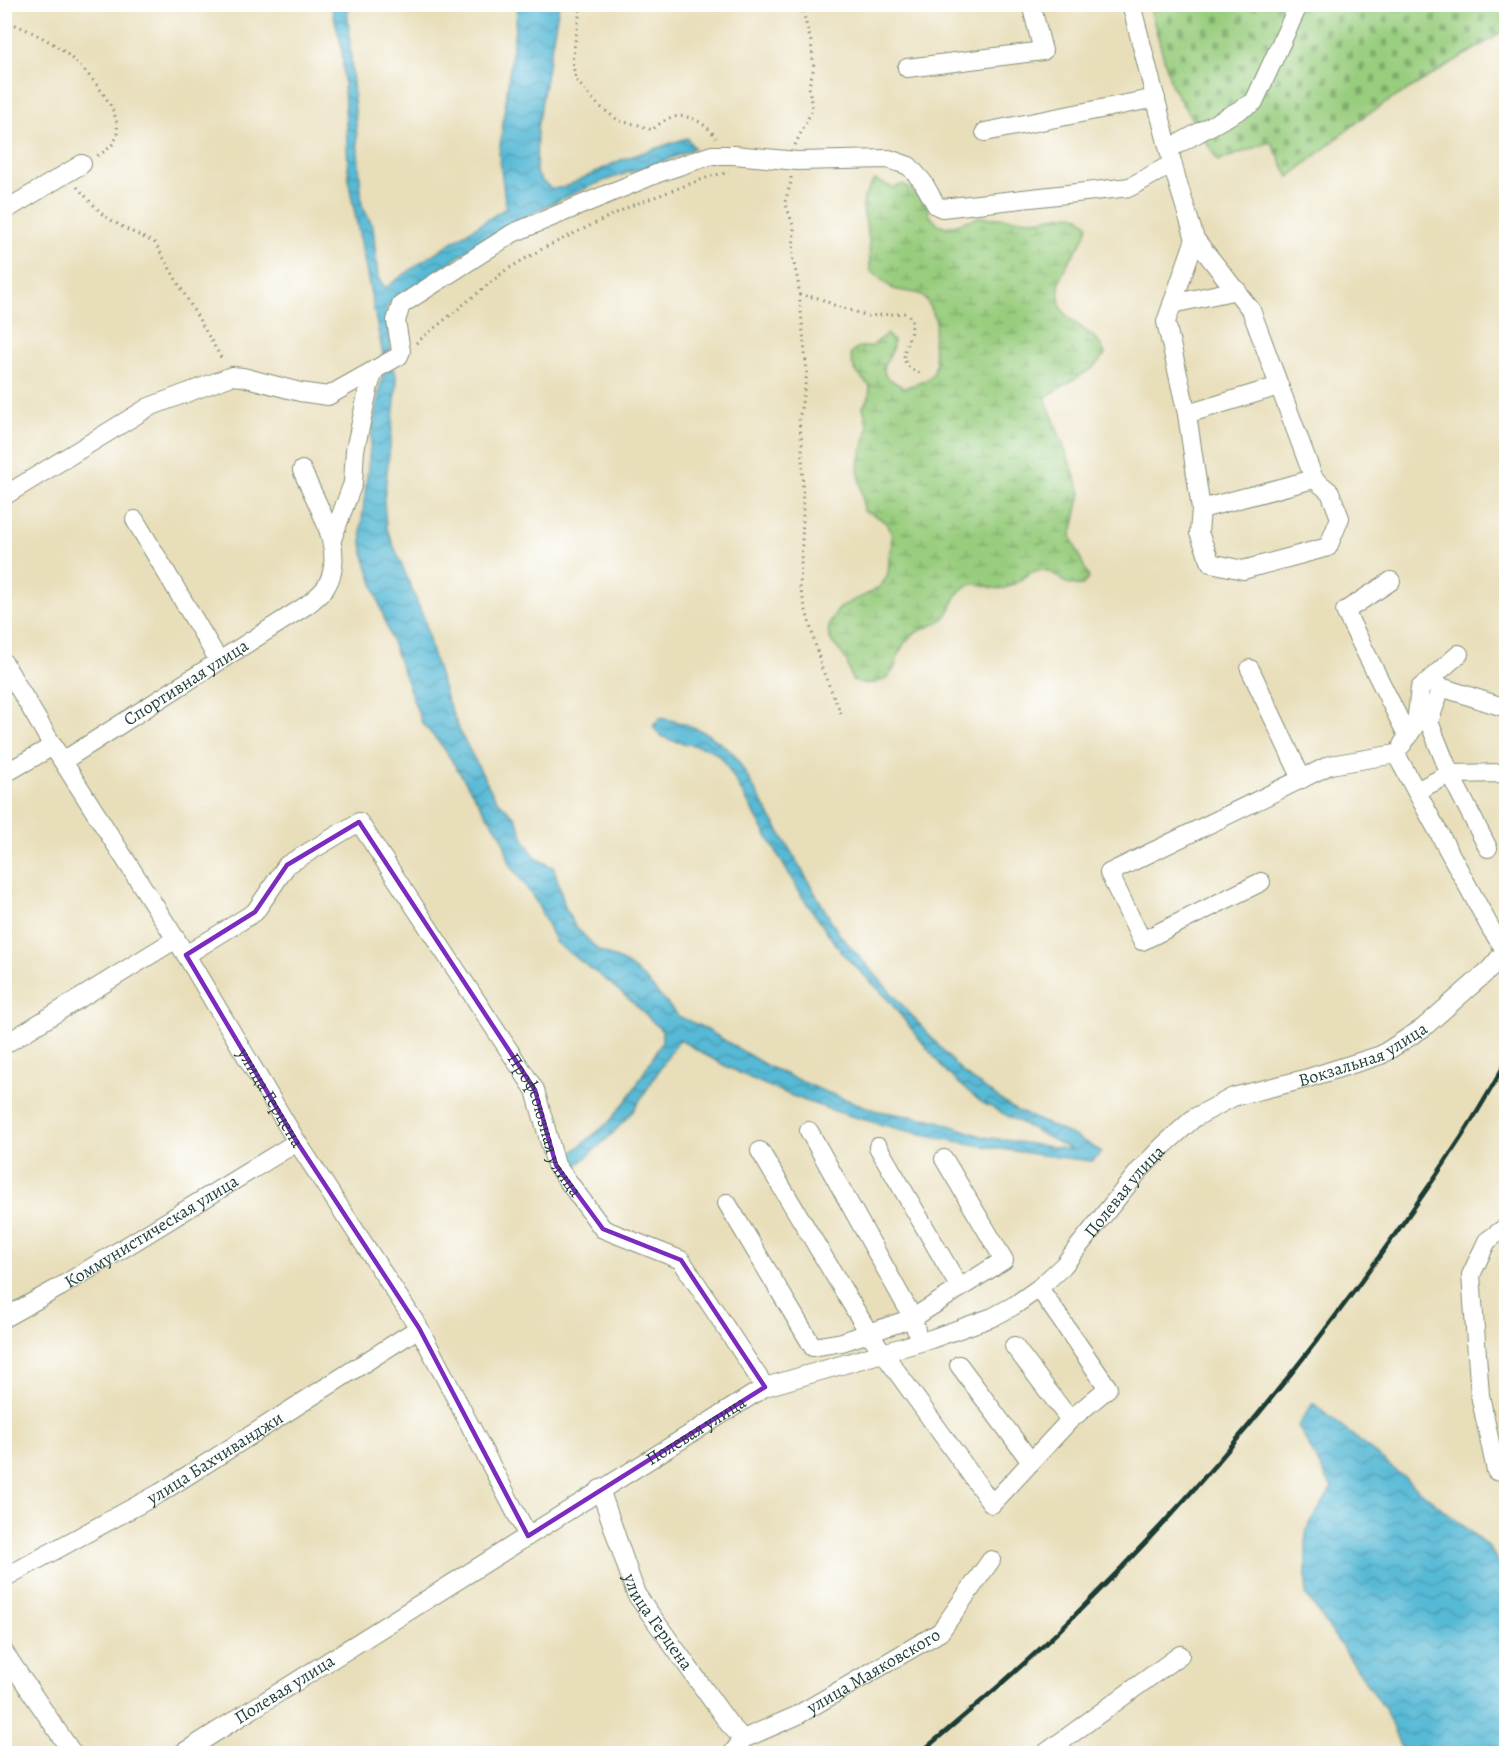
<svg xmlns="http://www.w3.org/2000/svg" width="1511" height="1758" font-family="Alegreya,serif">
  <style>
    .wetland { fill: url(#wetland-marsh); stroke: #5c8559; stroke-width: 1.5 }
    .cemetery { fill: url(#cemetery-stones); stroke: #5c8559; stroke-width: 1.5 }
    .water { fill: url(#water-waves); stroke: #3a7b84; stroke-width: 1.5 }
    .lines { fill: none; stroke-linecap: round; stroke-linejoin: round }
    .minor-casing { stroke: #848e77; stroke-width: 20 }
    .path { stroke: #848e77; stroke-width: 3; stroke-dasharray: 1.5 4.5; stroke-linecap: butt }
    .minor { stroke: #fff; stroke-width: 18 }
    .rail { stroke: #1f3d34; stroke-width: 4.5 }
    .marked { fill: none; stroke: #7b2cbf; stroke-width: 4.5; stroke-linejoin: round }
    .labels { text-anchor: middle; stroke-width: 6; stroke-linejoin: round; paint-order: stroke }
    .street-label { font-size: 18px; fill: #1f3d34; stroke: #fff }
  </style>
  <defs>
    <pattern id="wetland-marsh" width="20" height="14" patternUnits="userSpaceOnUse" patternTransform="scale(1.5)"><rect width="20" height="14" fill="#99cd7e"/><path d="M1 5h8M5 5V1M11 12h8M15 12V8" fill="none" stroke="#7ca868"/></pattern>
    <pattern id="cemetery-stones" width="16" height="16" patternUnits="userSpaceOnUse" patternTransform="scale(1.5)"><rect width="16" height="16" fill="#99cd7e"/><path d="M2 7V4a2 2 0 0 1 4 0v3zM10 15v-3a2 2 0 0 1 4 0v3z" fill="#7ca868"/></pattern>
    <pattern id="water-waves" width="16" height="10" patternUnits="userSpaceOnUse" patternTransform="scale(1.5)"><rect width="16" height="10" fill="#56b9d5"/><path d="M0 5q4-4 8 0t8 0" fill="none" stroke="#4798ae"/></pattern>
  </defs>
  <rect width="100%" height="100%" fill="#fff"/>
  <filter id="ink" filterUnits="userSpaceOnUse"><feTurbulence type="fractalNoise" baseFrequency=".0167" numOctaves="2"/><feDisplacementMap in="SourceGraphic" scale="12" xChannelSelector="R" yChannelSelector="G"/><feConvolveMatrix kernelMatrix="1 2 1 2 8 2 1 2 1" color-interpolation-filters="sRGB"/></filter>
  <filter id="wash" filterUnits="userSpaceOnUse"><feTurbulence type="fractalNoise" baseFrequency=".008" numOctaves="4" result="noise"/><feDisplacementMap in="SourceGraphic" scale="24" xChannelSelector="R" yChannelSelector="G"/><feGaussianBlur stdDeviation="1.35" result="paint"/><feColorMatrix in="noise" values="0 0 0 0 0 0 0 0 0 0 0 0 0 0 0 0 0 1.4 0 .05"/><feComposite in="paint" operator="in"/></filter>
  <g filter="url(#wash)">
    <rect width="100%" height="100%" fill="#e8deba"/>
    <!-- wetland -->
    <path class="wetland" d="M 874,180 L 894,188 L 903,184 L 912,190 L 927,206 L 930,216 L 938,224 L 947,227 L 979,217 L 1035,220 L 1071,214 L 1081,218 L 1088,225 C 1085,243 1074,251 1066,266 C 1058,279 1055,303 1066,315 C 1081,331 1096,332 1105,354 L 1093,368 L 1045,397 L 1081,493 L 1071,537 L 1089,578 L 1082,585 C 1060,587 1061,574 1045,570 C 1032,567 1020,583 1008,587 C 991,594 977,575 961,590 C 953,598 952,610 944,618 C 935,627 918,628 909,638 C 904,643 899,652 897,658 C 897,658 896,666 895,667 C 887,684 867,687 852,680 C 850,673 848,664 845,658 C 838,647 826,641 829,627 C 836,598 865,601 881,585 C 891,575 888,567 889,556 C 889,552 891,550 891,547 C 895,525 882,517 864,511 L 858,468 L 868,427 L 863,407 L 869,398 L 870,386 C 859,376 851,369 851,353 L 859,347 L 871,347 L 886,334 L 893,341 L 892,351 L 883,368 L 886,377 L 904,388 L 925,381 L 933,374 L 936,364 L 933,342 L 936,321 L 927,301 L 920,294 L 893,289 L 870,270 L 869,239 L 863,208 L 864,198 Z"/>
    <!-- cemetery -->
    <polygon class="cemetery" points="1149,5 1506,5 1506,30 1366,115 1289,177 1271,142 1218,161 1172,87"/>
    <!-- water -->
    <g class="water">
      <path d="M 331,5 L 347,5 L 362,205 L 373,227 L 378,277 L 385,288 L 430,256 L 506,208 L 499,154 L 518,5 L 559,5 L 537,128 L 536,173 L 542,181 L 552,189 L 565,187 L 621,160 L 687,138 L 694,148 C 661,165 625,172 591,186 C 517,216 450,259 386,307 L 391,350 L 383,355 L 349,184 L 342,48 Z"/>
      <path d="M 390,368 L 395,370 L 397,383 L 384,500 L 386,527 L 425,621 L 431,649 L 446,697 L 461,734 L 495,798 L 516,818 L 526,843 L 536,858 L 554,868 L 565,907 L 575,926 L 598,950 L 625,963 L 645,979 L 678,1016 L 704,1028 L 767,1066 L 823,1091 L 878,1111 L 935,1120 L 984,1137 L 1072,1150 L 981,1102 L 947,1073 L 885,996 L 842,953 L 801,895 L 724,761 C 721,758 717,754 713,751 C 694,741 663,747 653,726 L 660,718 C 693,724 708,732 734,754 L 839,934 L 963,1073 L 1015,1110 L 1076,1137 L 1102,1152 L 1092,1161 C 951,1146 800,1117 679,1039 L 633,1111 L 614,1132 L 577,1166 L 567,1164 L 565,1159 L 610,1121 L 630,1096 L 662,1042 L 662,1031 L 637,1006 L 606,980 L 556,943 L 536,901 L 510,864 L 502,836 L 485,812 L 443,747 L 422,723 L 389,634 L 363,552 L 361,529 L 372,431 L 382,377 Z"/>
      <polygon points="1313,1403 1489,1547 1506,1575 1506,1753 1403,1753 1385,1709 1306,1595 1306,1530 1332,1488 1298,1426"/>
    </g>
  </g>
  <g filter="url(#ink)">
    <g class="lines">
      <defs>
        <g id="minor">
          <polyline points="1131,4 1176,177 1195,239 1251,310 1314,479 1201,509"/>
          <polyline points="907,68 1043,51 1031,4"/>
          <polyline points="985,132 1156,98"/>
          <polyline points="1169,149 1254,102 1299,4"/>
          <polyline points="4,211 82,164"/>
          <polyline points="1172,304 1237,290"/>
          <polyline points="1279,386 1187,414 1201,509 1199,533 1211,563 1243,570 1328,547 1340,518 1330,492 1314,479"/>
          <polyline points="1187,414 1166,322 1195,239"/>
          <polyline points="4,496 149,407 232,376 243,377 300,392 328,396 399,356 401,351 396,321 401,305 513,233 661,172 712,155 734,155 797,161 889,159 909,166 923,182 936,205 942,208 1130,187 1172,164"/>
          <polyline points="135,520 219,661"/>
          <polyline points="332,539 353,483 355,450 369,386 375,369"/>
          <polyline points="1391,581 1345,611 1408,737"/>
          <path id="s1" d="M 4,663 L 53,746 L 186,955 L 297,1142 L 419,1328 L 528,1536"/>
          <polyline points="1250,669 1302,779"/>
          <polyline points="1402,745 1416,724 1420,688 1459,654"/>
          <path id="s2" d="M 63,761 L 307,605 C 314,599 323,593 327,585 C 347,550 316,503 302,470"/>
          <polyline points="4,774 53,746"/>
          <polyline points="1416,791 1450,774 1506,773"/>
          <polyline points="1488,848 1450,774 1429,722 1441,687 1506,708"/>
          <polyline points="1261,882 1142,941 1109,873 1330,765 1396,754 1491,929 1506,951"/>
          <path id="s3" d="M 186,955 L 255,912 L 287,865 L 359,822 L 535,1090 L 556,1165 L 603,1229 L 681,1260 L 765,1387"/>
          <polyline points="4,1045 176,939"/>
          <polyline points="809,1131 913,1318 916,1330"/>
          <polyline points="878,1147 960,1288"/>
          <polyline points="760,1151 869,1333 992,1504 1070,1420 1108,1388 1039,1288"/>
          <polyline points="727,1203 813,1347 842,1342 913,1318 1004,1260 944,1159"/>
          <path id="s4" d="M 4,1318 L 60,1287 L 297,1142"/>
          <polyline points="1014,1346 1070,1420"/>
          <polyline points="959,1365 1031,1462"/>
          <polyline points="1496,1471 1480,1395 1471,1275 1487,1241 1506,1227"/>
          <path id="s5" d="M 600,1489 L 636,1594 L 729,1724 L 743,1739"/>
          <path id="s6" d="M 4,1578 L 160,1493 L 419,1328"/>
          <polyline points="4,1652 73,1754"/>
          <path id="s7" d="M 181,1754 L 765,1387 L 931,1339 L 993,1317 L 1015,1305 L 1039,1288 L 1063,1266 L 1138,1172 L 1163,1146 L 1194,1118 L 1233,1097 L 1305,1079 L 1381,1055 L 1423,1028 L 1490,969 L 1506,950"/>
          <path id="s8" d="M 732,1754 L 743,1739 L 796,1716 L 940,1632 L 991,1560"/>
          <polyline points="1044,1754 1180,1655"/>
        </g>
      </defs>
      <!-- minor casing -->
      <use href="#minor" class="minor-casing"/>
      <!-- path -->
      <g class="path">
        <path d="M 581,4 L 572,61 L 576,80 L 598,105 L 619,121 L 639,125 L 652,130 C 658,125 666,118 674,117 C 690,113 708,125 716,138"/>
        <path d="M 4,20 C 23,28 42,36 59,48 C 80,63 122,106 117,134 C 115,146 104,152 95,157"/>
        <polyline points="795,145 812,110 809,86 814,67 811,42 801,4"/>
        <polyline points="791,177 791,182 785,202 794,228 793,260 798,281 807,374 799,420 802,443 803,520 800,588 822,669 841,713"/>
        <polyline points="77,187 103,215 124,228 155,243 223,361"/>
        <path d="M 799,295 L 819,298 L 834,305 L 868,316 L 906,313 C 928,329 879,363 924,374"/>
        <polyline points="416,343 506,270 542,249 633,205 714,175 729,173"/>
      </g>
      <!-- minor -->
      <use href="#minor" class="minor"/>
      <!-- rail -->
      <path class="rail" d="M 919,1754 C 971,1710 1025,1665 1073,1617 C 1184,1507 1285,1388 1376,1261 C 1422,1197 1468,1132 1506,1062"/>
    </g>
  </g>
  <!-- marked area -->
  <path class="marked" d="M 359,822 L 535,1090 L 556,1165 L 603,1229 L 681,1260 L 765,1387 L 528,1536 L 419,1328 L 297,1142 L 186,955 L 255,912 L 287,865 Z"/>
  <g class="labels">
    <!-- street labels -->
    <g class="street-label">
      <text dy="6" stroke="none"><textPath href="#s2" startOffset="146">Спортивная улица</textPath></text>
      <text dy="6" stroke="none"><textPath href="#s7" startOffset="1395">Вокзальная улица</textPath></text>
      <text dy="6" stroke="none"><textPath href="#s1" startOffset="510">улица Герцена</textPath></text>
      <text dy="6" stroke="none"><textPath href="#s3" startOffset="579">Профсоюзная улица</textPath></text>
      <text dy="6" stroke="none"><textPath href="#s7" startOffset="1112">Полевая улица</textPath></text>
      <text dy="6" stroke="none"><textPath href="#s4" startOffset="171">Коммунистическая улица</textPath></text>
      <text dy="6" stroke="none"><textPath href="#s7" startOffset="608">Полевая улица</textPath></text>
      <text dy="6" stroke="none"><textPath href="#s6" startOffset="243">улица Бахчиванджи</textPath></text>
      <text dy="6" stroke="none"><textPath href="#s5" startOffset="146">улица Герцена</textPath></text>
      <text dy="6" stroke="none"><textPath href="#s8" startOffset="166">улица Маяковского</textPath></text>
      <text dy="6" stroke="none"><textPath href="#s7" startOffset="122">Полевая улица</textPath></text>
    </g>
  </g>
  <!-- margin -->
  <rect width="1511" height="1758" fill="none" stroke="#fff" stroke-width="24"/>
</svg>
